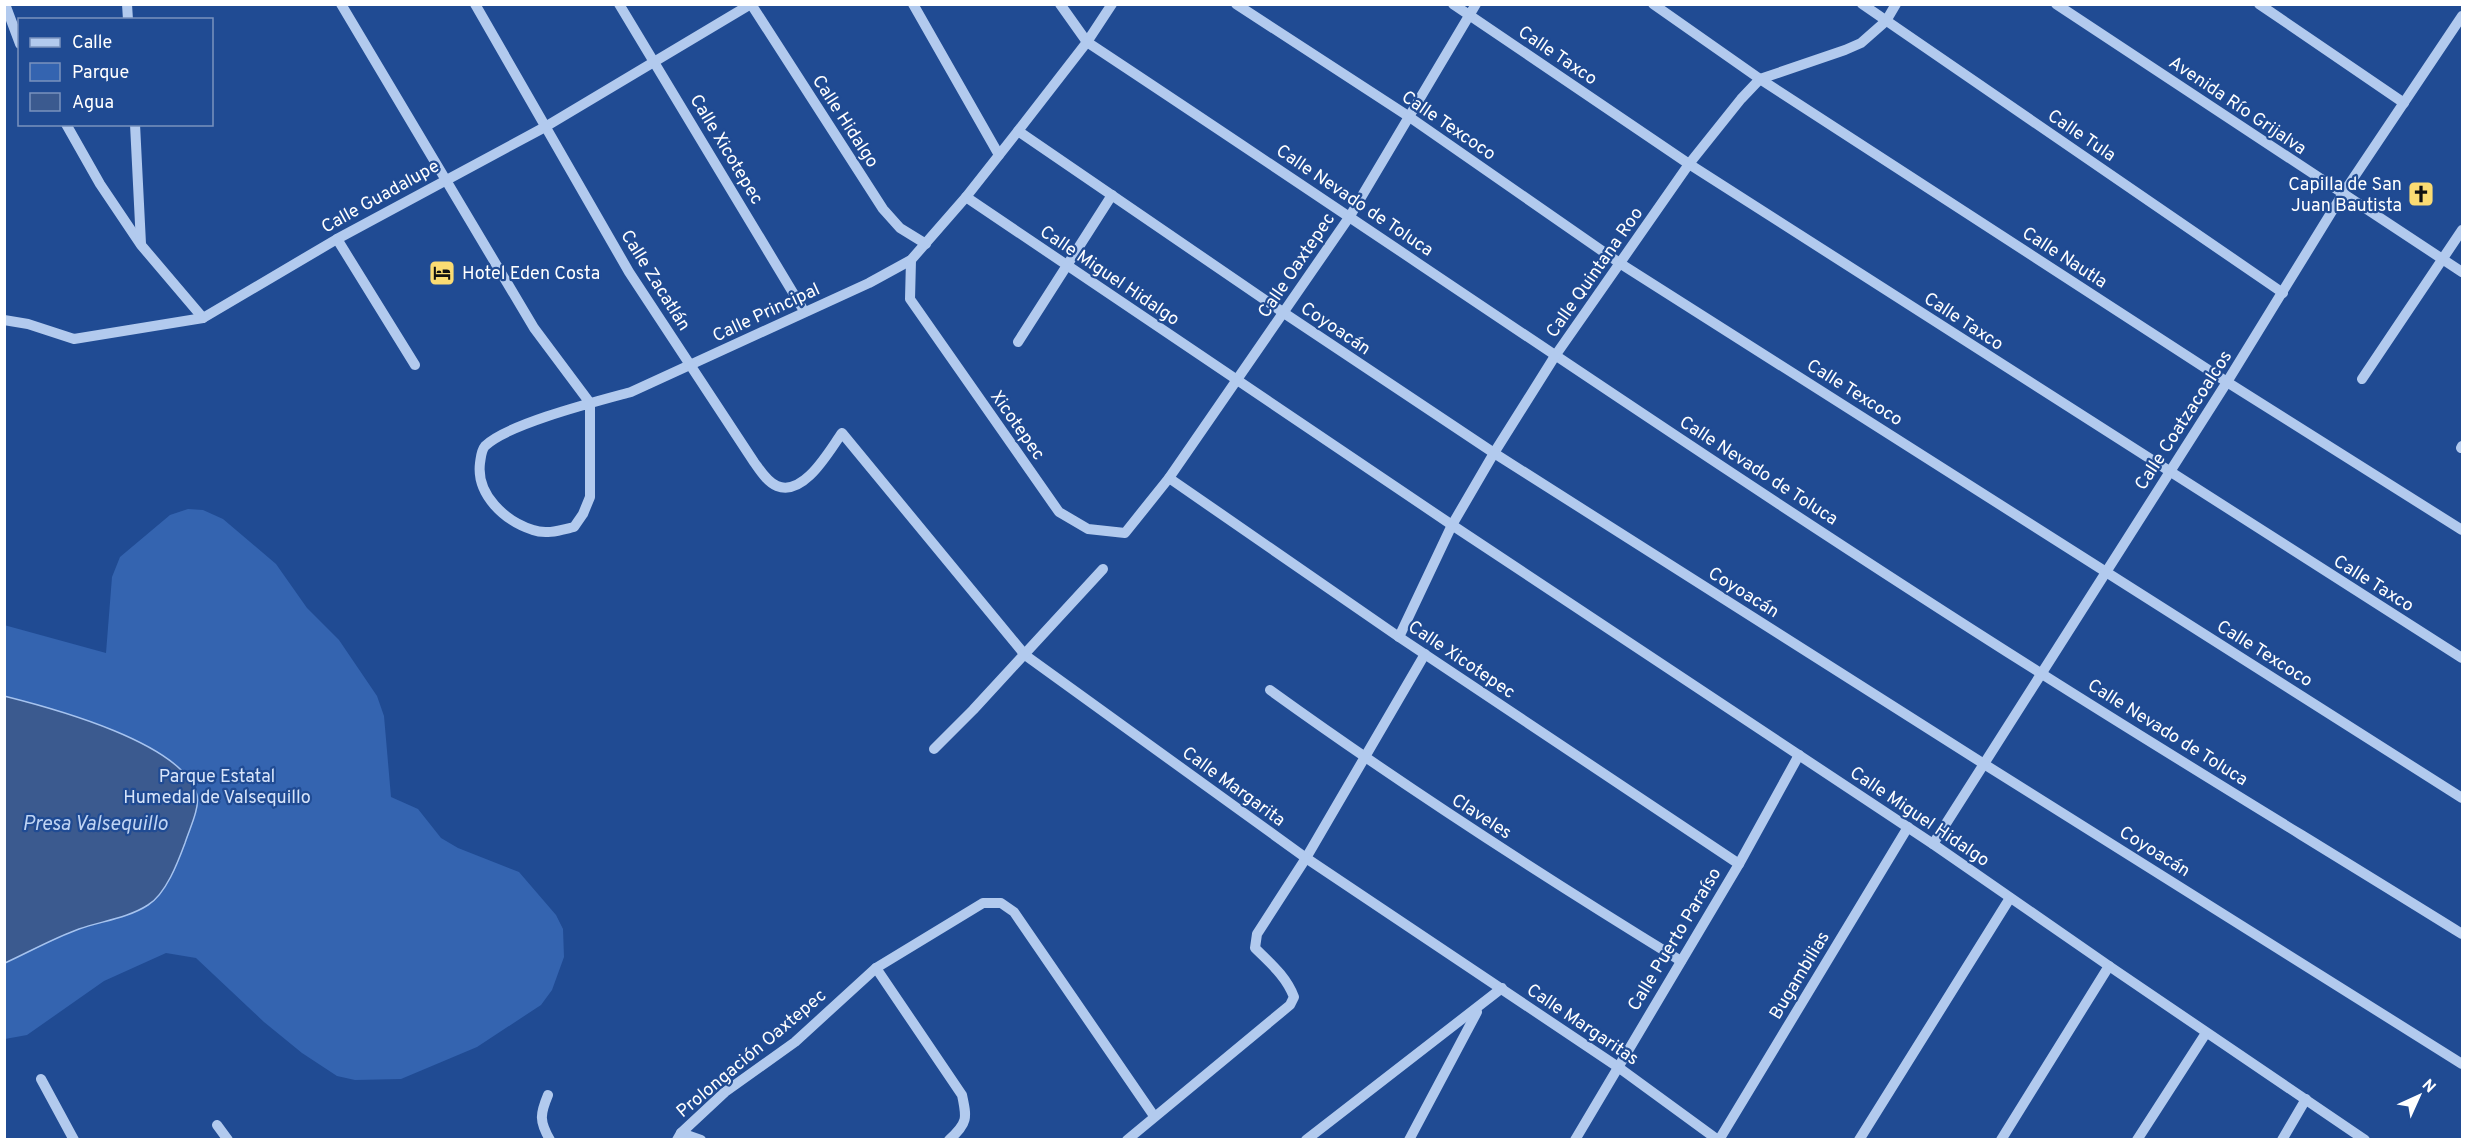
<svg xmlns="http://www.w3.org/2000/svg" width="2467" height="1144" font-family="Overpass,sans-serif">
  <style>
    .green { fill: #3464b0 }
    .water { fill: #3b5a8f; stroke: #a6c3ef; stroke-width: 1.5 }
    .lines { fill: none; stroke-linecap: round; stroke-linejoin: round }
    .minor { stroke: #b2caee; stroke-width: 10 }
    .labels { text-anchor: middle; stroke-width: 4.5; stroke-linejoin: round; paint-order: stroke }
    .street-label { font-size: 18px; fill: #fff; stroke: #204b93 }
    .poi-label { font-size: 18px; fill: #fff; stroke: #204b93; text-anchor: end }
    .park-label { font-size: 18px; fill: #d8e5fa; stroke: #204b93 }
    .water-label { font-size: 20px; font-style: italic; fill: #bfd4f4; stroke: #204b93 }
  </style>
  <rect width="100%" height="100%" fill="#204b93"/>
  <!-- green -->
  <polygon class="green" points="188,509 203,510 223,519 276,564 307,608 339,640 377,696 384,716 391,797 418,809 441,838 458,848 519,872 556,915 563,929 564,957 552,990 541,1005 477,1047 401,1079 355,1080 337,1076 302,1053 264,1022 196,958 166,953 104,981 27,1035 5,1039 4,625 106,653 112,577 120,557 170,515"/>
  <!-- water -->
  <path class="water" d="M 4,696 C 52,708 184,743 197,795 C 200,808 189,830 185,843 C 178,862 166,894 148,905 C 128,918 102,921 79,929 C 54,938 29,952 5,963 Z"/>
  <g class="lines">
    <!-- minor -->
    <g class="minor">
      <polyline points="5,4 20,44"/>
      <polyline points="127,4 128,20"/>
      <path d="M 341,4 L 534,328 L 590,403 L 590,497 L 583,514 L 574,527 C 561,530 546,535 533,530 C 505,521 476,495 480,463 C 481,457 481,451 485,446 C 507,424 598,401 631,392 L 869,283 L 911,260 L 966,197 L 1018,131 L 1087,42 L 1112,4"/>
      <path d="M 475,4 L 629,272 L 754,462 C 760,470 767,482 777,486 C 804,497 829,451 842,433 L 1025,655 L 1306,858 L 1618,1067 L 1718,1140"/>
      <polyline points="619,4 804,311"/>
      <polyline points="751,4 883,209 900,228 926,244"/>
      <polyline points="913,4 999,155"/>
      <path d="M 1060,4 L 1087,42 C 1405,252 1719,470 2042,674 C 2181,762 2322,847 2462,934"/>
      <polyline points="1236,4 1408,116 1621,264 2462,798"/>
      <polyline points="1453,4 1689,164 2462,658"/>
      <polyline points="1653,4 1760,79 2227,382 2462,530"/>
      <polyline points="1862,4 2283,293"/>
      <polyline points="2056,4 2462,272"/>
      <polyline points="2259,4 2404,103"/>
      <polyline points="66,124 100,184 141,245 203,318"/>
      <polyline points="135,124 141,244"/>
      <polyline points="1018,131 1284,313 1494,453 1984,764 2462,1064"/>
      <polyline points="966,197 1452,525 1933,844 2109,966 2365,1140"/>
      <polyline points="337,239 415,365"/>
      <polyline points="911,260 910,299 1059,512 1088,529 1125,533 1169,478 1350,216 1476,4"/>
      <polyline points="4,320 28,324 74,339 203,318 337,239 545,127 751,4"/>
      <polyline points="1018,342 1112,195"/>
      <polyline points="2362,379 2462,230"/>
      <polyline points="2461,448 2462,446"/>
      <polyline points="1169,478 1399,637 1739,864"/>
      <polyline points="1399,637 1452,525 1494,453 1555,356 1689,164 1741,99 1760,79 1845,50 1861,43 1886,21 1896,4"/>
      <path d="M 1270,690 C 1403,786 1541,875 1681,961"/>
      <polyline points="934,749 973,710 1103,569"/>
      <polyline points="1933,844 2227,382 2342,195 2462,16"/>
      <path d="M 876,968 L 962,1095 C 967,1118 968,1123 949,1140"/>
      <polyline points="41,1079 74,1140"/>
      <path d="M 548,1095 C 540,1114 539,1121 550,1140"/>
      <polyline points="217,1125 228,1140"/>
      <polyline points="681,1133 701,1140"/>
      <polyline points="677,1140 681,1133 725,1092 795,1042 876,968 983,903 1001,903 1014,912 1154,1116"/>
      <path d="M 1127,1140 L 1290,1005 L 1294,997 C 1286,976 1270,963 1255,948 L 1257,934 L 1306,858 L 1425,654"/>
      <polyline points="1306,1140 1502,988"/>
      <polyline points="1409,1140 1477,1012"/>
      <polyline points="1575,1140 1739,864 1799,755"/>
      <polyline points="1719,1140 1908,827"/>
      <polyline points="1859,1140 2010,898"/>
      <polyline points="2001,1140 2109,966"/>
      <polyline points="2137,1140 2206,1033"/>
      <polyline points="2282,1140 2306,1099"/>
    </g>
  </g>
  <!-- icons -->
  <defs>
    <symbol id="church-square" viewBox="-11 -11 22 22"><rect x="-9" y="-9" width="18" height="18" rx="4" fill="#fbdc73" stroke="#204b93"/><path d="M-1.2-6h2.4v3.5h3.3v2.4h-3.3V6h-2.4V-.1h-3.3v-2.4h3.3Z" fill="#111"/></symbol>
    <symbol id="hotel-square" viewBox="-11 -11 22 22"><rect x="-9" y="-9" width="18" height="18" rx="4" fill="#fbdc73" stroke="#204b93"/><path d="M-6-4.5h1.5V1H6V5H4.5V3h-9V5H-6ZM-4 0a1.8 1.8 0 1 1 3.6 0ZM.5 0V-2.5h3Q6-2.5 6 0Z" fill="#111"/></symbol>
  </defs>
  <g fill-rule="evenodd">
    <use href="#church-square" x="2406" y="179" width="30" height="30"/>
    <use href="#hotel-square" x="427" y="258" width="30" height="30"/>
  </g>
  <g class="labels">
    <!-- street labels -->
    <g class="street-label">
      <text transform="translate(1558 55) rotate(34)" y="6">Calle Taxco</text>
      <text transform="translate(2238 105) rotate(34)" y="6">Avenida Río Grijalva</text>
      <text transform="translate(846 121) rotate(57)" y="6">Calle Hidalgo</text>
      <text transform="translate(1449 125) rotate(34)" y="6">Calle Texcoco</text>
      <text transform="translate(2082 135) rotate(34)" y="6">Calle Tula</text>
      <text transform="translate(727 149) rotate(59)" y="6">Calle Xicotepec</text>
      <text transform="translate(380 196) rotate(-29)" y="6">Calle Guadalupe</text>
      <text transform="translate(1355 200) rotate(34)" y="6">Calle Nevado de Toluca</text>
      <text transform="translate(2065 257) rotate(33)" y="6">Calle Nautla</text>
      <text transform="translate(1296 265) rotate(-56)" y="6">Calle Oaxtepec</text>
      <text transform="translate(1594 272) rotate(-55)" y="6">Calle Quintana Roo</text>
      <text transform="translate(1110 275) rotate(34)" y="6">Calle Miguel Hidalgo</text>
      <text transform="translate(656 280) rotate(58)" y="6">Calle Zacatlán</text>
      <text transform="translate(766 312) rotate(-25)" y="6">Calle Principal</text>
      <text transform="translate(1964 321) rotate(33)" y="6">Calle Taxco</text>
      <text transform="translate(1336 328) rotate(34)" y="6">Coyoacán</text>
      <text transform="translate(1855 392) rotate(32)" y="6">Calle Texcoco</text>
      <text transform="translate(2183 420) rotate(-57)" y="6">Calle Coatzacoalcos</text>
      <text transform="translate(1018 425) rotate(55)" y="6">Xicotepec</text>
      <text transform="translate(1759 470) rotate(33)" y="6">Calle Nevado de Toluca</text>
      <text transform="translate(2374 583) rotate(32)" y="6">Calle Taxco</text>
      <text transform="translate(1744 592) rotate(32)" y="6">Coyoacán</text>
      <text transform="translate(2265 653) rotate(32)" y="6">Calle Texcoco</text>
      <text transform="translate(1462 659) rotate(34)" y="6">Calle Xicotepec</text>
      <text transform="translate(2168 732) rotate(32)" y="6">Calle Nevado de Toluca</text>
      <text transform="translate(1234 786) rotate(36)" y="6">Calle Margarita</text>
      <text transform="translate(1482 816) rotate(33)" y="6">Claveles</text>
      <text transform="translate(1920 816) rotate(34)" y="6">Calle Miguel Hidalgo</text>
      <text transform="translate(2155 851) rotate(32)" y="6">Coyoacán</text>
      <text transform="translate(1674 939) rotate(-59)" y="6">Calle Puerto Paraíso</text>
      <text transform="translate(1799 975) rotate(-59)" y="6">Bugambilias</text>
      <text transform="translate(1583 1024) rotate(34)" y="6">Calle Margaritas</text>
      <text transform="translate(751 1053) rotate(-40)" y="6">Prolongación Oaxtepec</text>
    </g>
    <!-- poi labels -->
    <g class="poi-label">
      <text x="2402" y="190">Capilla de San<tspan x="2402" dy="21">Juan Bautista</tspan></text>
      <text x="462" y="279" text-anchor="start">Hotel Eden Costa</text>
    </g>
    <!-- park labels -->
    <g class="park-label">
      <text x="217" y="782">Parque Estatal<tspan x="217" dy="21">Humedal de Valsequillo</tspan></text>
    </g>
    <!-- water labels -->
    <g class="water-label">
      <text x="95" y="830">Presa Valsequillo</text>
    </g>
  </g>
  <!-- border -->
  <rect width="2467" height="1144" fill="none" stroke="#ffffff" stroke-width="12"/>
  <!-- legend -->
  <rect x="18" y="18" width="195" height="108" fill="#204b93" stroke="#7993be" stroke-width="1.5"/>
  <rect x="30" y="38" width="30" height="9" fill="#b2caee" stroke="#7993be" stroke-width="1.5"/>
  <text x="72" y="48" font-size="18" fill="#ffffff">Calle</text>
  <rect x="30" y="63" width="30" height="18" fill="#3464b0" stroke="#7993be" stroke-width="1.5"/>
  <text x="72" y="78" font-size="18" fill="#ffffff">Parque</text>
  <rect x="30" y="93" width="30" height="18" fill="#3b5a8f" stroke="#7993be" stroke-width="1.5"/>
  <text x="72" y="108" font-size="18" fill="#ffffff">Agua</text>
  <!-- north arrow -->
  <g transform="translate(2419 1096) rotate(45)" stroke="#204b93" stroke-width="4.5" paint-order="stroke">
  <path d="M0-4.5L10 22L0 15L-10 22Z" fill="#ffffff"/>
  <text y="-9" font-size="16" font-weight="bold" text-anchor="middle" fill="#ffffff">N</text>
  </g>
</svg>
